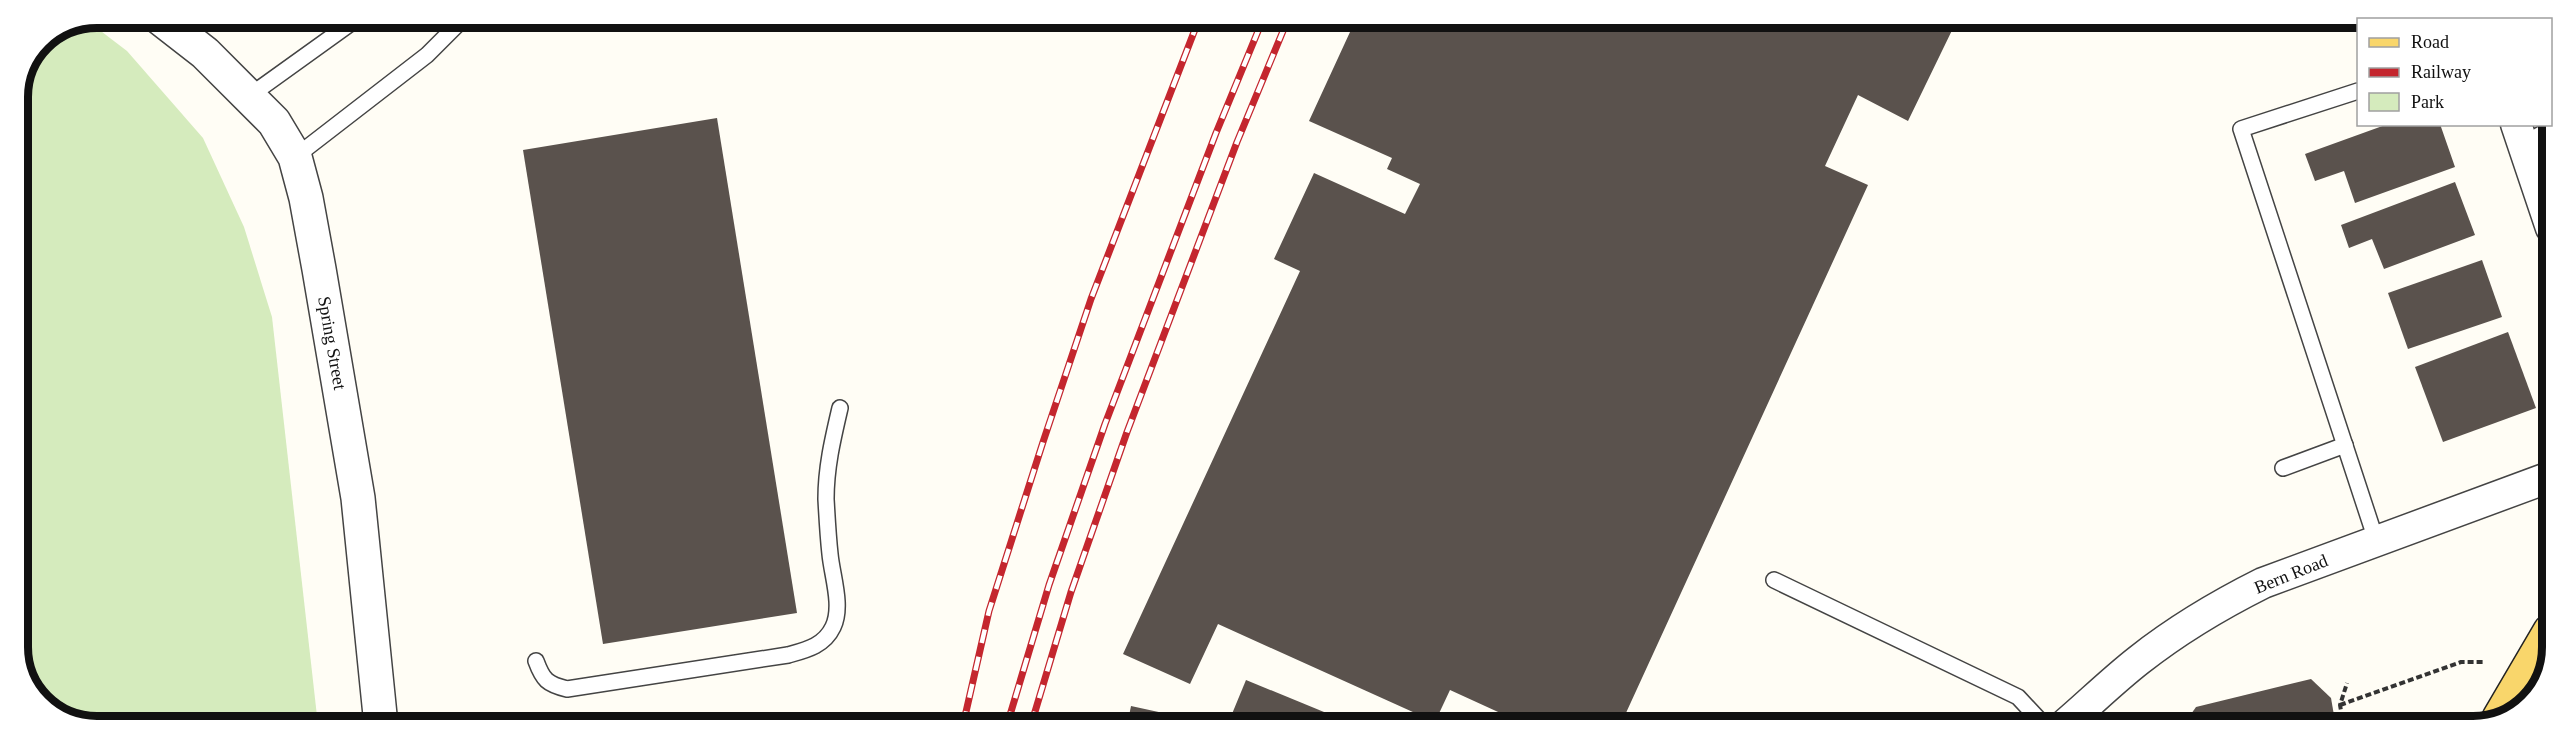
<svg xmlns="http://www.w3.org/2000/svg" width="2570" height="745" font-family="Georgia,serif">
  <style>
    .green { fill: #d5ebbd }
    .building { fill: #5a524d }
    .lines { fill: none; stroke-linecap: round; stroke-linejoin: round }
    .service-casing { stroke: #444; stroke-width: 18 }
    .minor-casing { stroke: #444; stroke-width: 33 }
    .tertiary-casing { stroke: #444; stroke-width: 36 }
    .primary-casing { stroke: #222; stroke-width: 36 }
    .path { stroke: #333; stroke-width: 4; stroke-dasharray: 6 3; stroke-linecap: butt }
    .service { stroke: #fff; stroke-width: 15 }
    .minor { stroke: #fff; stroke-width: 30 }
    .tertiary { stroke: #fff; stroke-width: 33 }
    .primary { stroke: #f9d66b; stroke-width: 33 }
    .rail-casing { stroke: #c4262e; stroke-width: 7 }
    .rail { stroke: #fff; stroke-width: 4.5; stroke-dasharray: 14; stroke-linecap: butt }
    .labels { text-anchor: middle; stroke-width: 6; stroke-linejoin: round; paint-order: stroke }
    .street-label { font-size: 18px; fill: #111; stroke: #fff }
    .rim { fill: none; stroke: #111; stroke-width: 8 }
  </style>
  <rect width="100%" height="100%" fill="#fffdf5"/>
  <!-- green -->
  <polygon class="green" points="89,22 127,51 203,138 244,227 272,317 318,725 77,724 37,700 18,653 18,97 41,41"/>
  <!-- building -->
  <g class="building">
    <polygon points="1356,19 1957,20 1908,121 1858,95 1825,166 1868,185 1620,726 1529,726 1450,690 1435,722 1218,624 1190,684 1123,654 1300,271 1274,259 1314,173 1405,214 1420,184 1387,169 1392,158 1309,121"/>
    <polygon points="717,118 797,613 603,644 523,150"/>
    <polygon points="2388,124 2440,124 2455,167 2355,203 2344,171 2315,181 2305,154"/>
    <polygon points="2455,182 2475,235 2384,269 2372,239 2349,248 2341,225"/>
    <polygon points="2482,260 2502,317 2408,349 2388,293"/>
    <polygon points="2508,332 2536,408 2443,442 2415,367"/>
    <polygon points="2311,679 2331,698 2336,727 2182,727 2196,707"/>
    <polygon points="1246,680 1324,712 1318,726 1227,726"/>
    <polygon points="1131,706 1200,721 1199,726 1127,726"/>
  </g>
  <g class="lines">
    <defs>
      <g id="service">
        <polyline points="2358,91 2241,129 2376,540"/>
        <polyline points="248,97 358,18"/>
        <polyline points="2523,144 2552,128"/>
        <polyline points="295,157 427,55 464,18"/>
        <polyline points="2283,468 2345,445"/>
        <polyline points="1774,580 2018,697 2046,727"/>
        <path d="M 536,661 C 543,680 547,684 567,689 L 788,655 C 806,650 824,646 833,627 C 843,606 832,576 830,554 C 828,536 827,517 826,499 C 826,467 833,438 840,408"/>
      </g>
      <g id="minor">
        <polyline points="2516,124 2551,228"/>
        <path d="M 2062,727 C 2088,705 2112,681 2139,660 C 2177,630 2219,605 2263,583 L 2550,477"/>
      </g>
      <polyline id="tertiary" points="160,18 205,53 274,122 295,157 306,198 319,269 358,498 381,725"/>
      <polyline id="primary" points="2499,718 2550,631"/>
    </defs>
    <!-- service casing -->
    <use href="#service" class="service-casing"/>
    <!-- minor casing -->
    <use href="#minor" class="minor-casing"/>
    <!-- tertiary casing -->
    <use href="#tertiary" class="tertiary-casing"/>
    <!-- primary casing -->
    <use href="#primary" class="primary-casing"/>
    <!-- path -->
    <g class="path">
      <polyline points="2340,705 2461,662 2485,662"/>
      <polyline points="2344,727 2340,705 2347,683"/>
    </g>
    <!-- service -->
    <use href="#service" class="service"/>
    <!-- minor -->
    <use href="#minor" class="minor"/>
    <!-- tertiary -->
    <use href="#tertiary" class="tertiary"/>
    <!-- primary -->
    <use href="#primary" class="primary"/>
    <defs>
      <g id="rail">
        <polyline points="963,725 989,611 1043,442 1091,299 1199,19"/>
        <polyline points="1007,725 1049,585 1105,424 1216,133 1263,19"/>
        <polyline points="1031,725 1071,592 1127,432 1237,142 1288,19"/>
      </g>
    </defs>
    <!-- rail casing -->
    <use href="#rail" class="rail-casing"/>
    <!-- rail -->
    <use href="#rail" class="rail"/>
  </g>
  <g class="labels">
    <!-- street labels -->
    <g class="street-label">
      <text transform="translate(332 343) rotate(80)" y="6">Spring Street</text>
      <text transform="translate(2291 574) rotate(-22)" y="6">Bern Road</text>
    </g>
  </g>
  <!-- crop -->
  <path d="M0 0H2570V745H0ZM97 28H2473A69 69 0 0 1 2542 97V647A69 69 0 0 1 2473 716H97A69 69 0 0 1 28 647V97A69 69 0 0 1 97 28Z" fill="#fff" fill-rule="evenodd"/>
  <path class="rim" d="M97 28H2473A69 69 0 0 1 2542 97V647A69 69 0 0 1 2473 716H97A69 69 0 0 1 28 647V97A69 69 0 0 1 97 28Z"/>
  <!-- legend -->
  <rect x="2357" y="18" width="195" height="108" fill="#ffffff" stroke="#a0a0a0" stroke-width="1.5"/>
  <rect x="2369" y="38" width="30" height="9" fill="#f9d66b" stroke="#a0a0a0" stroke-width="1.5"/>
  <text x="2411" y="48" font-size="18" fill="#111111">Road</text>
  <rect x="2369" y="68" width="30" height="9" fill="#c4262e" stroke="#a0a0a0" stroke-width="1.5"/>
  <text x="2411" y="78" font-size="18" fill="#111111">Railway</text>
  <rect x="2369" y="93" width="30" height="18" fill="#d5ebbd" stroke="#a0a0a0" stroke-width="1.5"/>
  <text x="2411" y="108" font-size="18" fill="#111111">Park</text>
</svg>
